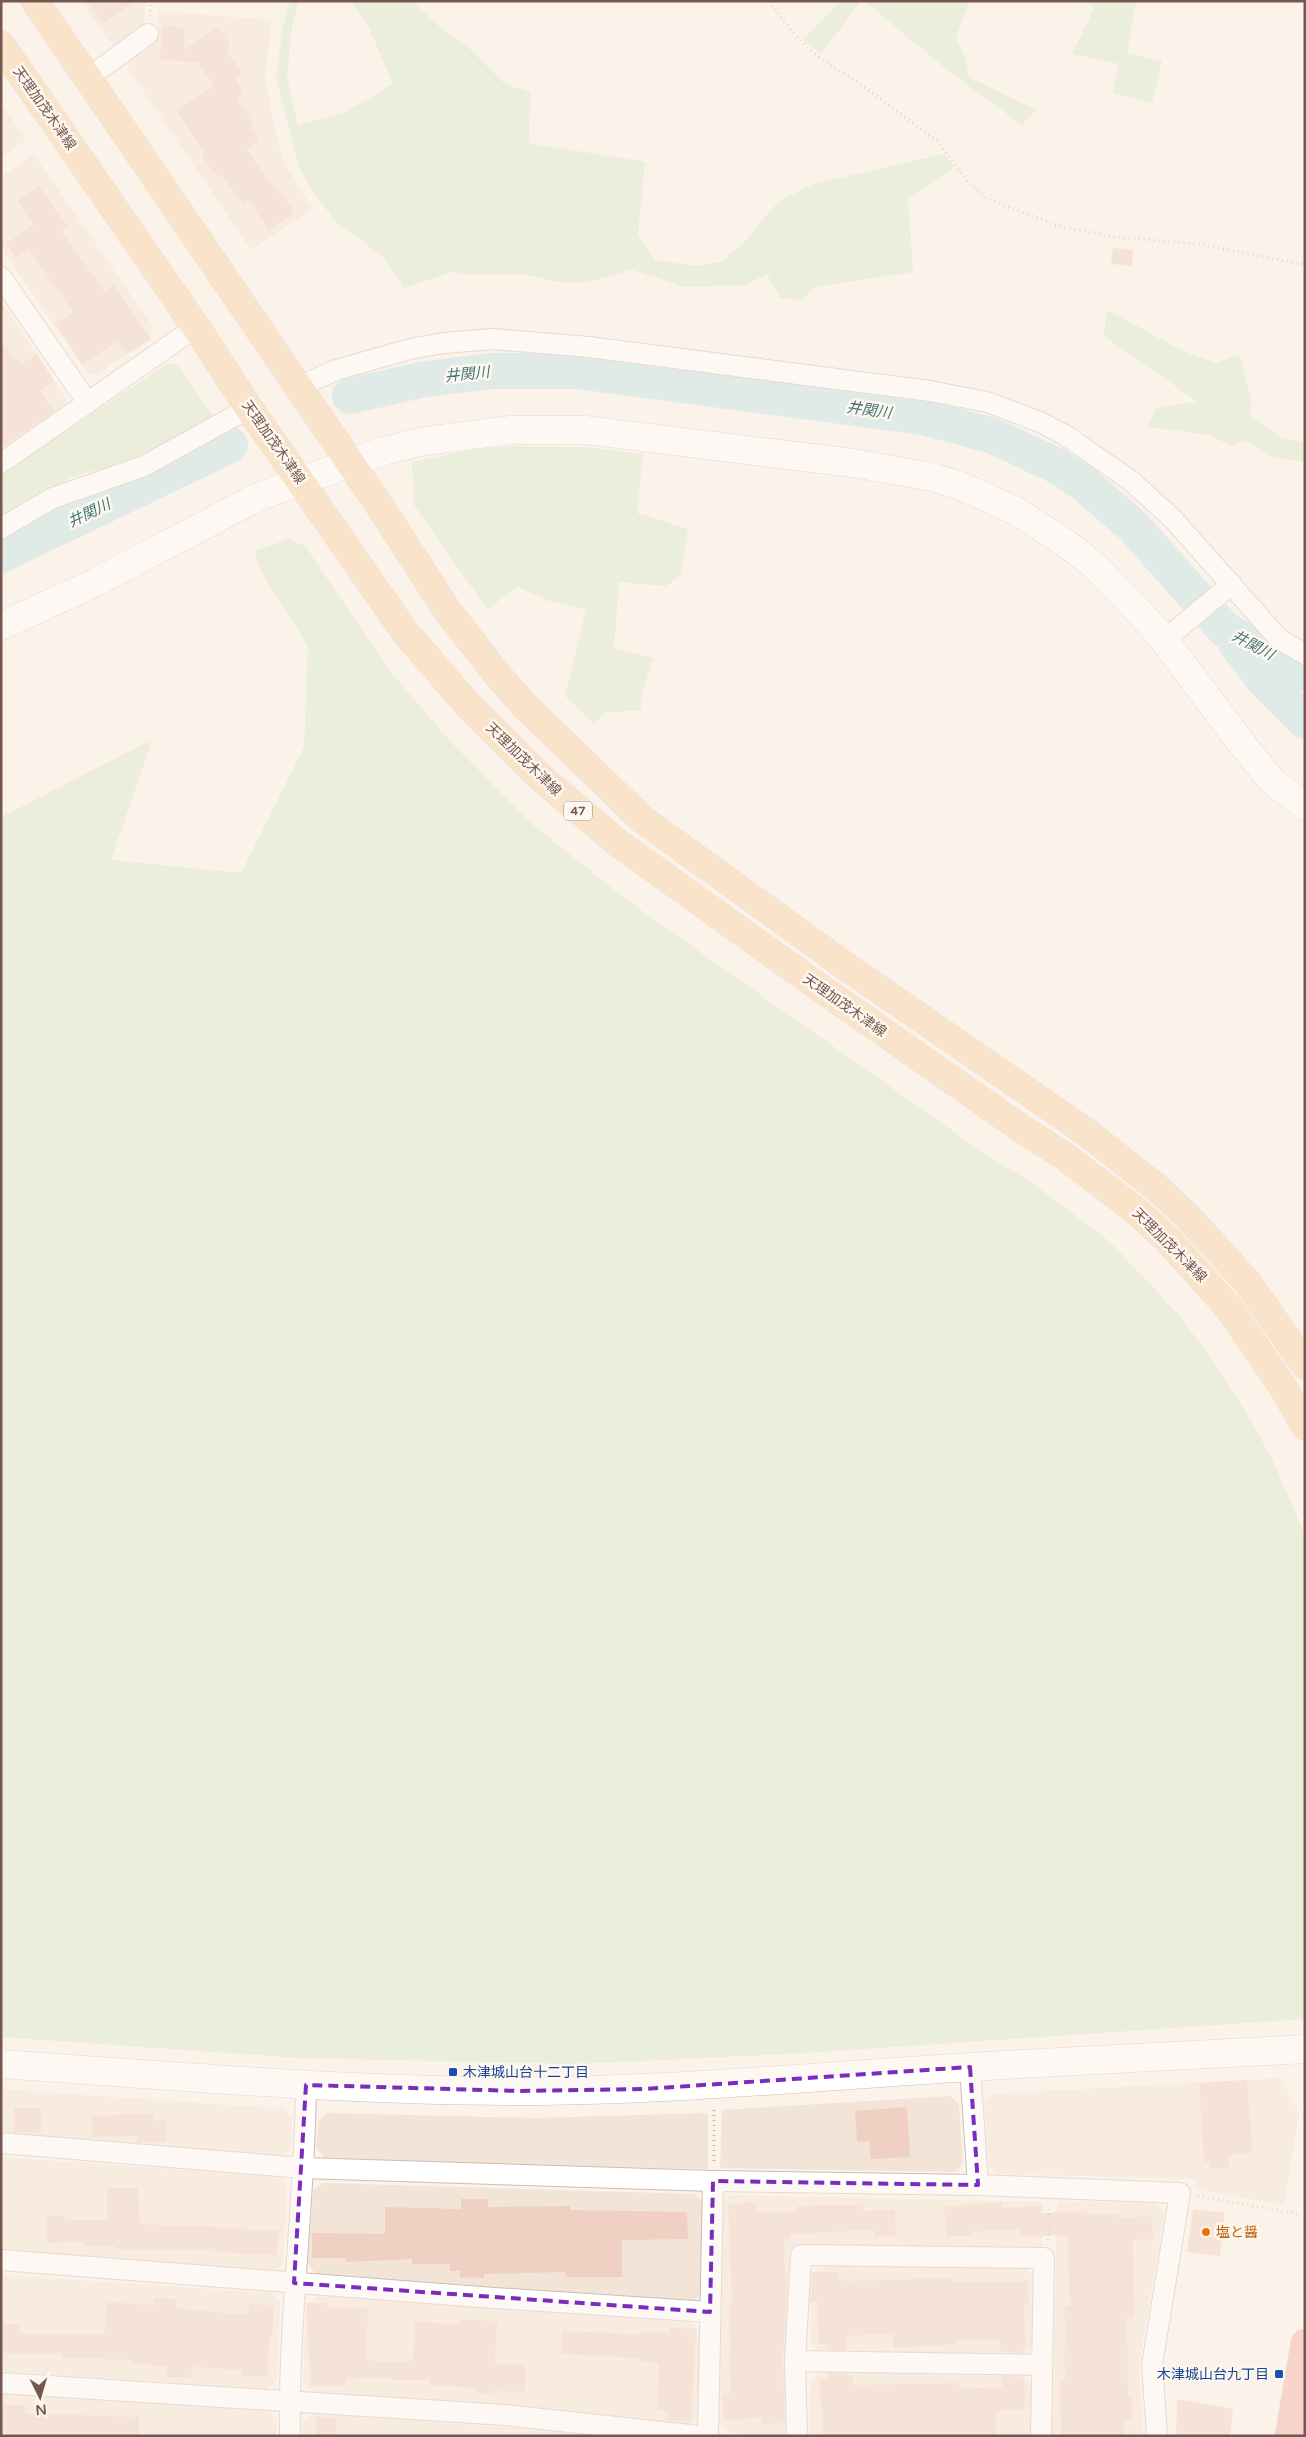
<svg xmlns="http://www.w3.org/2000/svg" width="1306" height="2437" font-family="'Varela Round','Noto Sans JP',sans-serif">
  <style>
    .residential { fill: #f3e4d8 }
    .green { fill: #d8e8c8 }
    .lines { fill: none; stroke-linecap: round; stroke-linejoin: round }
    .river { stroke: #bee3e4; stroke-width: 36 }
    .building { fill: #efd0c2 }
    .street-casing { stroke: #cfbcb2; stroke-width: 22 }
    .secondary-casing { stroke: #d1bbb0; stroke-width: 29 }
    .primary-casing { stroke: #d8d0cd; stroke-width: 29 }
    .highway-casing { stroke: #d8d0cd; stroke-width: 29 }
    .path { stroke: #d4b3a5; stroke-width: 3; stroke-dasharray: 1 4; stroke-linecap: butt }
    .street { stroke: #fff; stroke-width: 20 }
    .secondary { stroke: #fff; stroke-width: 28 }
    .primary { stroke: #f5d0a6; stroke-width: 28 }
    .highway { stroke: #f1b0a4; stroke-width: 28 }
    .marked { fill: none; stroke: #7b2cbf; stroke-width: 4; stroke-dasharray: 10 6; stroke-linejoin: round }
    .transit-dot { fill: #1a4fb4; stroke: #fef7ef; stroke-width: 2 }
    .food-dot { fill: #e8710a; stroke: #fef7ef; stroke-width: 2 }
    .labels { text-anchor: middle; stroke-width: 5; stroke-linejoin: round; paint-order: stroke }
    .shield { fill: #fef7ef; stroke: #9d887e; stroke-width: 1 }
    .shield-label { font-size: 12px; font-weight: bold; fill: #74584e }
    .street-label { font-size: 14px; fill: #74584e; stroke: #fef7ef }
    .transit-label { font-size: 14px; fill: #164399; stroke: #fef7ef; text-anchor: start }
    .food-label { font-size: 14px; fill: #c56008; stroke: #fef7ef; text-anchor: start }
    .water-label { font-size: 15px; font-style: italic; fill: #427578; stroke: #fef7ef }
  </style>
  <rect width="100%" height="100%" fill="#fbf2e9"/>
  <!-- residential -->
  <g class="residential">
    <polygon points="82,1 145,1 144,22 138,35 121,45 113,44 107,39"/>
    <polygon points="158,11 272,20 265,76 275,130 284,163 313,209 251,250 128,68 127,58 156,38"/>
    <polygon points="1,103 26,140 1,158"/>
    <polygon points="34,154 153,327 150,338 97,375 88,374 1,248 1,177"/>
    <polygon points="1,301 65,397 66,406 2,451"/>
    <polygon points="1281,2078 1299,2113 1284,2205 1194,2189 1196,2179 997,2174 988,2165 984,2103 992,2094"/>
    <polygon points="1,2089 284,2109 292,2118 291,2148 280,2157 1,2138"/>
    <polygon points="950,2096 959,2104 963,2164 955,2172 720,2168 722,2110"/>
    <polygon points="326,2113 536,2118 708,2113 708,2169 477,2164 324,2157 316,2147 318,2122"/>
    <polygon points="1,2157 280,2177 287,2185 283,2263 273,2273 1,2254"/>
    <polygon points="323,2183 694,2194 703,2201 702,2293 693,2302 317,2276 308,2264 313,2190"/>
    <polygon points="731,2195 1043,2202 1042,2245 1039,2248 794,2245 789,2432 784,2436 750,2436 727,2432 719,2422 723,2203"/>
    <polygon points="1060,2201 1154,2203 1165,2213 1139,2364 1143,2436 1052,2436 1057,2204"/>
    <polygon points="823,2264 1026,2268 1035,2278 1034,2346 1025,2356 820,2352 811,2343 811,2274"/>
    <polygon points="1,2275 272,2293 280,2302 277,2380 267,2389 1,2371"/>
    <polygon points="318,2296 691,2322 701,2332 699,2419 688,2427 551,2410 312,2392 303,2382 306,2305"/>
    <polygon points="820,2372 1024,2376 1033,2386 1032,2436 810,2436 811,2381"/>
    <polygon points="1,2391 268,2410 276,2418 276,2436 1,2436"/>
    <polygon points="312,2413 542,2430 595,2436 302,2436 302,2422"/>
  </g>
  <!-- green -->
  <g class="green">
    <polygon points="290,1 299,1 292,25 287,77 298,125 344,113 393,84 369,28 351,1 412,1 442,29 466,45 505,84 530,92 529,143 645,162 638,235 655,260 694,266 721,262 747,239 778,202 813,184 944,154 954,167 908,199 913,272 814,287 803,300 780,298 767,274 745,285 685,287 632,270 583,283 559,282 527,275 465,275 451,272 404,288 383,257 335,221 314,193 299,167 276,78 283,26"/>
    <polygon points="842,1 861,1 821,54 803,39"/>
    <polygon points="864,1 970,1 956,37 966,60 969,77 1036,110 1022,125 955,76"/>
    <polygon points="1083,1 1136,1 1127,54 1162,61 1152,103 1113,93 1119,64 1072,54 1095,7"/>
    <polygon points="1107,310 1183,351 1216,363 1239,354 1252,401 1249,414 1281,438 1305,443 1305,462 1275,458 1246,440 1232,446 1209,435 1148,427 1157,407 1198,402 1104,336"/>
    <polygon points="168,363 177,365 215,418 159,446 125,467 95,470 70,478 1,520 1,475"/>
    <polygon points="512,446 584,447 643,454 637,513 688,529 681,575 666,586 619,582 614,648 653,658 642,694 641,710 604,713 594,724 565,696 586,610 549,601 518,587 487,609 414,505 412,462 470,450"/>
    <polygon points="289,539 306,547 388,669 449,740 531,823 628,901 988,1156 1031,1182 1110,1242 1177,1313 1204,1348 1252,1422 1273,1461 1305,1535 1305,2019 806,2053 579,2064 299,2058 1,2037 1,817 152,740 111,860 241,873 304,747 308,646 262,573 254,551"/>
  </g>
  <g class="lines">
    <!-- river -->
    <g class="river">
      <polyline points="350,396 425,379 492,371 577,371 923,417 993,436 1055,465 1083,483 1133,526 1225,630 1305,673"/>
      <polyline points="1,555 230,445"/>
      <polyline points="1236,643 1264,680 1305,721"/>
    </g>
  </g>
  <!-- building -->
  <g class="building">
    <polygon points="88,1 135,1 103,23"/>
    <polygon points="162,25 185,28 184,50 218,27 231,46 226,50 241,72 235,79 244,93 236,98 253,123 249,126 259,140 247,149 279,194 281,193 295,212 269,230 248,200 243,204 221,174 217,177 201,155 204,153 176,110 214,86 197,62 160,60"/>
    <polygon points="39,186 68,227 62,231 104,291 114,285 151,339 127,354 118,341 82,364 56,324 73,312 29,249 16,258 6,244 33,225 17,200"/>
    <polygon points="1113,248 1133,250 1132,266 1111,264"/>
    <polygon points="1,342 14,360 17,357 22,364 37,354 54,381 40,391 54,411 1,448"/>
    <polygon points="1247,2080 1253,2153 1228,2155 1229,2168 1210,2169 1209,2162 1204,2162 1199,2083"/>
    <polygon points="907,2107 910,2157 871,2159 869,2141 857,2142 855,2111"/>
    <polygon points="14,2108 41,2108 41,2133 14,2132"/>
    <polygon points="137,2114 153,2114 153,2121 167,2120 166,2142 137,2142 137,2136 92,2137 91,2116"/>
    <polygon points="107,2188 138,2188 140,2224 243,2228 243,2230 278,2230 277,2255 215,2252 215,2249 115,2249 115,2246 83,2246 83,2242 47,2243 47,2216 65,2216 65,2220 107,2220"/>
    <polygon points="461,2199 488,2199 488,2207 570,2206 570,2210 687,2212 688,2239 622,2240 622,2277 566,2277 566,2272 484,2274 484,2278 460,2277 460,2271 450,2271 450,2264 412,2264 412,2259 346,2262 346,2258 312,2258 312,2233 385,2234 385,2207 461,2209"/>
    <polygon points="756,2202 756,2213 797,2212 797,2206 822,2205 863,2205 863,2211 895,2210 896,2236 874,2237 874,2230 790,2234 790,2239 784,2239 785,2273 788,2273 783,2360 785,2423 761,2424 761,2418 723,2420 723,2394 731,2393 729,2350 731,2350 729,2305 732,2305 728,2204"/>
    <polygon points="1002,2202 1002,2208 1041,2206 1041,2213 1087,2211 1087,2215 1119,2213 1119,2218 1152,2216 1153,2239 1133,2240 1134,2317 1127,2318 1128,2395 1131,2395 1133,2419 1124,2420 1124,2436 1061,2436 1060,2382 1065,2381 1064,2347 1066,2347 1064,2307 1070,2306 1067,2235 1021,2237 1021,2229 970,2232 971,2236 946,2236 944,2207"/>
    <polygon points="1193,2209 1225,2213 1220,2256 1187,2252"/>
    <polygon points="812,2272 837,2272 838,2279 844,2279 844,2281 952,2278 952,2281 1028,2281 1029,2304 1024,2304 1026,2349 1023,2349 1023,2353 1001,2352 999,2339 957,2341 957,2344 894,2348 893,2334 846,2336 847,2350 828,2350 827,2344 819,2344 817,2302 810,2302"/>
    <polygon points="153,2298 176,2299 176,2307 184,2309 248,2315 249,2304 274,2305 272,2337 269,2337 268,2377 241,2376 241,2370 192,2367 191,2378 166,2377 167,2366 132,2364 132,2360 62,2358 62,2353 3,2353 3,2324 20,2324 20,2334 103,2334 105,2332 107,2302 153,2305"/>
    <polygon points="306,2303 327,2303 327,2307 368,2309 366,2360 373,2359 373,2362 413,2361 415,2322 459,2324 459,2319 497,2321 495,2364 526,2365 525,2392 493,2391 493,2394 475,2393 475,2388 430,2385 430,2380 392,2380 392,2377 346,2379 346,2385 311,2386"/>
    <polygon points="670,2327 696,2329 691,2421 667,2420 668,2411 657,2410 659,2363 639,2362 639,2358 561,2354 562,2331 640,2334 640,2332 670,2333"/>
    <polygon points="829,2373 848,2374 848,2377 853,2377 853,2385 959,2383 959,2389 1002,2387 1002,2376 1024,2377 1025,2409 997,2410 996,2436 824,2436 819,2379 829,2378"/>
    <polygon points="1177,2399 1233,2409 1230,2436 1176,2436"/>
    <polygon points="1,2405 25,2405 25,2413 139,2417 139,2436 35,2436 35,2433 1,2433"/>
    <polygon points="316,2417 337,2419 336,2436 315,2436"/>
  </g>
  <g class="lines">
    <defs>
      <g id="street">
        <polyline points="88,78 148,34"/>
        <polyline points="1,277 88,403"/>
        <polyline points="298,387 336,370 410,349 444,343 493,339 589,347 930,391 987,402 1040,422 1065,435 1130,480 1173,519 1279,639 1305,654"/>
        <polyline points="1,463 196,327"/>
        <polyline points="1,528 53,498 144,466 249,408"/>
        <polyline points="1164,640 1232,584"/>
        <polyline points="970,2067 978,2185"/>
        <polyline points="1,2143 303,2168 713,2181 978,2185 1180,2193 1152,2365 1157,2436"/>
        <polyline points="1,2260 480,2297 710,2312"/>
        <polyline points="795,2361 1042,2365"/>
        <polyline points="1,2383 505,2415 699,2436"/>
        <path d="M 290,2436 C 288,2318 305,2202 306,2085"/>
        <polyline points="708,2436 713,2181"/>
        <polyline points="797,2436 795,2361 801,2255 1044,2258 1041,2436"/>
      </g>
      <g id="secondary">
        <polyline points="1,626 92,584 258,497 383,451 425,441 511,430 585,430 853,463 932,477 961,486 1016,511 1067,544 1095,566 1142,615 1164,640 1242,744 1273,782 1305,806"/>
        <path d="M 1,2064 C 174,2076 346,2091 519,2091 C 670,2091 820,2076 971,2067 C 1082,2060 1193,2055 1305,2049"/>
      </g>
      <g id="primary">
        <polyline points="35,1 381,508 447,610 496,673 525,706 642,819 844,965 1086,1132 1156,1187 1188,1217 1248,1283 1305,1365"/>
        <polyline points="1,45 196,327 249,408 405,632 468,705 539,776 618,843 809,980 1025,1131 1063,1155 1135,1210 1168,1240 1228,1307 1281,1384 1305,1426"/>
      </g>
      <polyline id="highway" points="1289,2436 1305,2343"/>
    </defs>
    <!-- street casing -->
    <use href="#street" class="street-casing"/>
    <!-- secondary casing -->
    <use href="#secondary" class="secondary-casing"/>
    <!-- primary casing -->
    <use href="#primary" class="primary-casing"/>
    <!-- highway casing -->
    <use href="#highway" class="highway-casing"/>
    <!-- path -->
    <g class="path">
      <path d="M 769,1 C 794,35 809,56 848,75 L 937,141 L 967,181 L 986,198 L 1058,226 L 1115,237 L 1199,244 L 1305,265"/>
      <polyline points="150,16 151,1"/>
      <polyline points="714,2161 714,2107"/>
      <polyline points="1198,2196 1299,2214"/>
      <polyline points="1048,2240 1049,2206"/>
    </g>
    <!-- street -->
    <use href="#street" class="street"/>
    <!-- secondary -->
    <use href="#secondary" class="secondary"/>
    <!-- primary -->
    <use href="#primary" class="primary"/>
    <!-- highway -->
    <use href="#highway" class="highway"/>
  </g>
  <!-- marked area -->
  <path d="M0 0H1306V2437H0ZM 970,2067 L 978,2185 L 713,2181 L 710,2312 L 294,2283 L 306,2085 L 520,2091 L 645,2089 Z" fill="#fbf2e9" fill-opacity=".55" fill-rule="evenodd"/>
  <path class="marked" d="M 970,2067 L 978,2185 L 713,2181 L 710,2312 L 294,2283 L 306,2085 L 520,2091 L 645,2089 Z"/>
  <!-- markers -->
  <g class="transit-dot">
    <rect x="448" y="2067" width="10" height="10" rx="2.5"/>
    <rect x="1274" y="2369" width="10" height="10" rx="2.5"/>
  </g>
  <circle class="food-dot" cx="1206" cy="2232" r="5"/>
  <g class="labels">
    <!-- shield labels -->
    <rect class="shield" x="564" y="801.5" width="28" height="19" rx="4"/>
    <g class="shield-label">
      <text x="578" y="815">47</text>
    </g>
    <!-- street labels -->
    <g class="street-label">
      <text transform="translate(45 108) rotate(55)" y="5">天理加茂木津線</text>
      <text transform="translate(274 442) rotate(55)" y="5">天理加茂木津線</text>
      <text transform="translate(524 759) rotate(44)" y="5">天理加茂木津線</text>
      <text transform="translate(845 1005) rotate(35)" y="5">天理加茂木津線</text>
      <text transform="translate(1170 1245) rotate(45)" y="5">天理加茂木津線</text>
    </g>
    <!-- transit labels -->
    <g class="transit-label">
      <text x="463" y="2077">木津城山台十二丁目</text>
      <text x="1269" y="2379" text-anchor="end">木津城山台九丁目</text>
    </g>
    <!-- food labels -->
    <g class="food-label">
      <text x="1216" y="2237">塩と醤</text>
    </g>
    <!-- water labels -->
    <g class="water-label">
      <text transform="translate(467 374) rotate(-6)" y="5">井関川</text>
      <text transform="translate(869 410) rotate(8)" y="5">井関川</text>
      <text transform="translate(89 513) rotate(-26)" y="5">井関川</text>
      <text transform="translate(1253 645) rotate(28)" y="5">井関川</text>
    </g>
  </g>
  <!-- border -->
  <rect width="1306" height="2437" fill="none" stroke="#74584e" stroke-width="5"/>
  <!-- north arrow -->
  <g transform="translate(40 2397) rotate(175)" stroke="#fef7ef" stroke-width="4" paint-order="stroke">
  <path d="M0-4L9 19L0 12L-9 19Z" fill="#74584e"/>
  <text y="-8" font-size="14" font-weight="bold" text-anchor="middle" fill="#74584e">N</text>
  </g>
</svg>
